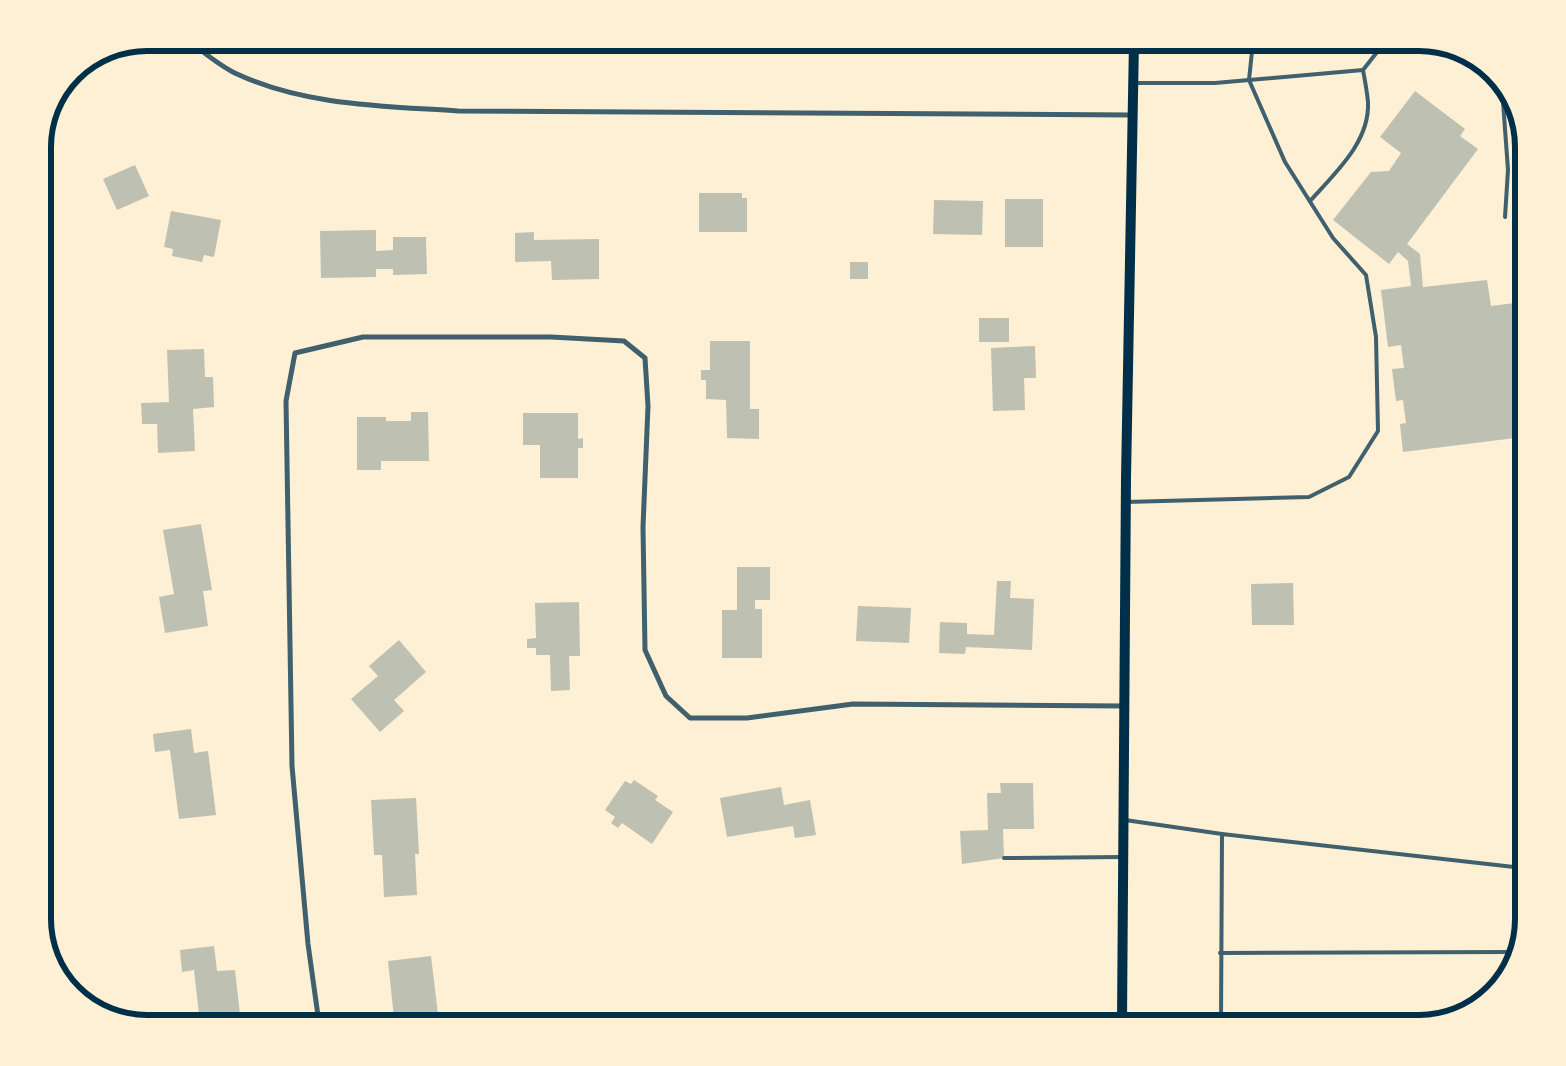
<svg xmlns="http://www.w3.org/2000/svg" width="1566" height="1066" font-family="'Fira Sans',sans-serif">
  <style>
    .building { fill: #bec0b2 }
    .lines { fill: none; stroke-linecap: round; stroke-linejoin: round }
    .service { stroke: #3f606c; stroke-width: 4 }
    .minor { stroke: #3f606c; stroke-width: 5 }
    .secondary { stroke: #003049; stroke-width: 10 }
    .rim { fill: none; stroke: #003049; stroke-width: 6 }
  </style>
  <rect width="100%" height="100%" fill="#fdf0d5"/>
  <!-- building -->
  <g class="building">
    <polygon points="685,42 739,42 739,47 685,46"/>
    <polygon points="1030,42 1063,42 1063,51 1030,50"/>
    <polygon points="1415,91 1465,129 1460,136 1478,149 1407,244 1420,254 1423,287 1487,280 1491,306 1515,303 1523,398 1523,437 1403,452 1400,424 1406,423 1403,400 1396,401 1392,369 1404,368 1401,345 1388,347 1381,290 1411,286 1408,261 1398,252 1389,264 1333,220 1371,172 1389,171 1401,153 1380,137"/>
    <polygon points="135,165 149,196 117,210 103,179"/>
    <polygon points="699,193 742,193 742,198 747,198 747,232 699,232"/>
    <rect x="1005" y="199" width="38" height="48"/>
    <polygon points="934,200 983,201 982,235 933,234"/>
    <polygon points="171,211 221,220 214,257 204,255 202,262 172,256 173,249 164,247"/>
    <polygon points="376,230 376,251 393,250 393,237 426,237 427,274 393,275 393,269 376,269 376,277 321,278 320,231"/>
    <polygon points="534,232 534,240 599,239 599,279 552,280 551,261 515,262 515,233"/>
    <rect x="850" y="262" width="18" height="17"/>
    <rect x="979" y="318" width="30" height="24"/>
    <polygon points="710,341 750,341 750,409 759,409 759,439 727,438 726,400 706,399 706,380 701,380 701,370 710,370"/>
    <polygon points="1035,346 1036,378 1024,378 1025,410 993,411 991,348"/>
    <polygon points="204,349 205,377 213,377 214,407 193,409 195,451 158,453 157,424 142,424 141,403 169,402 167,350"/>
    <polygon points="411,412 428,412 429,461 381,461 381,470 357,470 357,417 386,417 386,421 411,421"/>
    <polygon points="523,413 578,413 578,439 583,438 583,448 578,448 578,478 540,478 540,445 523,445"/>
    <polygon points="201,524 212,590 203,591 208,626 165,633 159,597 174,594 163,530"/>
    <polygon points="737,567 770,567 770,600 755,600 755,609 762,609 762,658 722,658 722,610 737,610"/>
    <polygon points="997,581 1011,581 1010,598 1034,599 1032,650 966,647 965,654 939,653 940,622 967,623 967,634 994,635"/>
    <polygon points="1293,583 1294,625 1252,625 1251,584"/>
    <polygon points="579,602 580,656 569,656 570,690 551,691 550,655 536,655 536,648 527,648 527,639 536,638 535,603"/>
    <polygon points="858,606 911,608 909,643 856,641"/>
    <polygon points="399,640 426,672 394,700 404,711 380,732 351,699 378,676 369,666"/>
    <polygon points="191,729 194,753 208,751 216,815 179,819 170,750 155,752 153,734"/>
    <polygon points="634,780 658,796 655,800 673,812 652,844 622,823 618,828 611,823 615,817 605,810 625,781 631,784"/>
    <polygon points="1000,783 1033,783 1034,829 1003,829 1004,858 962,864 960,831 988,830 987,793 1001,793"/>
    <polygon points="781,787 784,805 810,800 816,835 795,838 793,826 727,837 720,798"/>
    <polygon points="416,798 419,854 415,854 417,895 384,897 382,855 374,855 371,800"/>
    <polygon points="214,946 217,971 235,970 241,1023 200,1023 194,970 182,972 180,950"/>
    <polygon points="431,956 438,1014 426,1016 427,1023 403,1023 402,1017 394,1018 388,961"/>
  </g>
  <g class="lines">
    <!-- service -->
    <g class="service">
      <polyline points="1133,83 1215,83 1363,70 1385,42"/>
      <polyline points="1502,88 1508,170 1505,217"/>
      <path d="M 1310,201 C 1335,173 1370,142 1368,102 C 1367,91 1365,81 1363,70"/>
      <polyline points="1126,502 1309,497 1349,477 1378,431 1376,337 1366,275 1333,238 1285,162 1249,80 1253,42"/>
      <polyline points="1125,820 1222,834"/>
      <polyline points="1004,858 1122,857"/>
      <polyline points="1220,953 1513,952"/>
      <polyline points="1221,1023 1222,834 1523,868"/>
    </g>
    <!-- minor -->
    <g class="minor">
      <path d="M 190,42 C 205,53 221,67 237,74 C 306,106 384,106 458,111 L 1133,115"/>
      <polyline points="319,1023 308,944 292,766 286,401 295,353 363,337 551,337 624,341 645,358 648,406 643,527 645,650 666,696 690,718 747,718 853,704 1125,706"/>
    </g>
    <!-- secondary -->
    <polyline class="secondary" points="1122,1023 1126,478 1134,42"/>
  </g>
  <!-- crop -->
  <path d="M0 0H1566V1066H0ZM147 51H1419A96 96 0 0 1 1515 147V919A96 96 0 0 1 1419 1015H147A96 96 0 0 1 51 919V147A96 96 0 0 1 147 51Z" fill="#fdf0d5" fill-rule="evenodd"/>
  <path class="rim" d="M147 51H1419A96 96 0 0 1 1515 147V919A96 96 0 0 1 1419 1015H147A96 96 0 0 1 51 919V147A96 96 0 0 1 147 51Z"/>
</svg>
